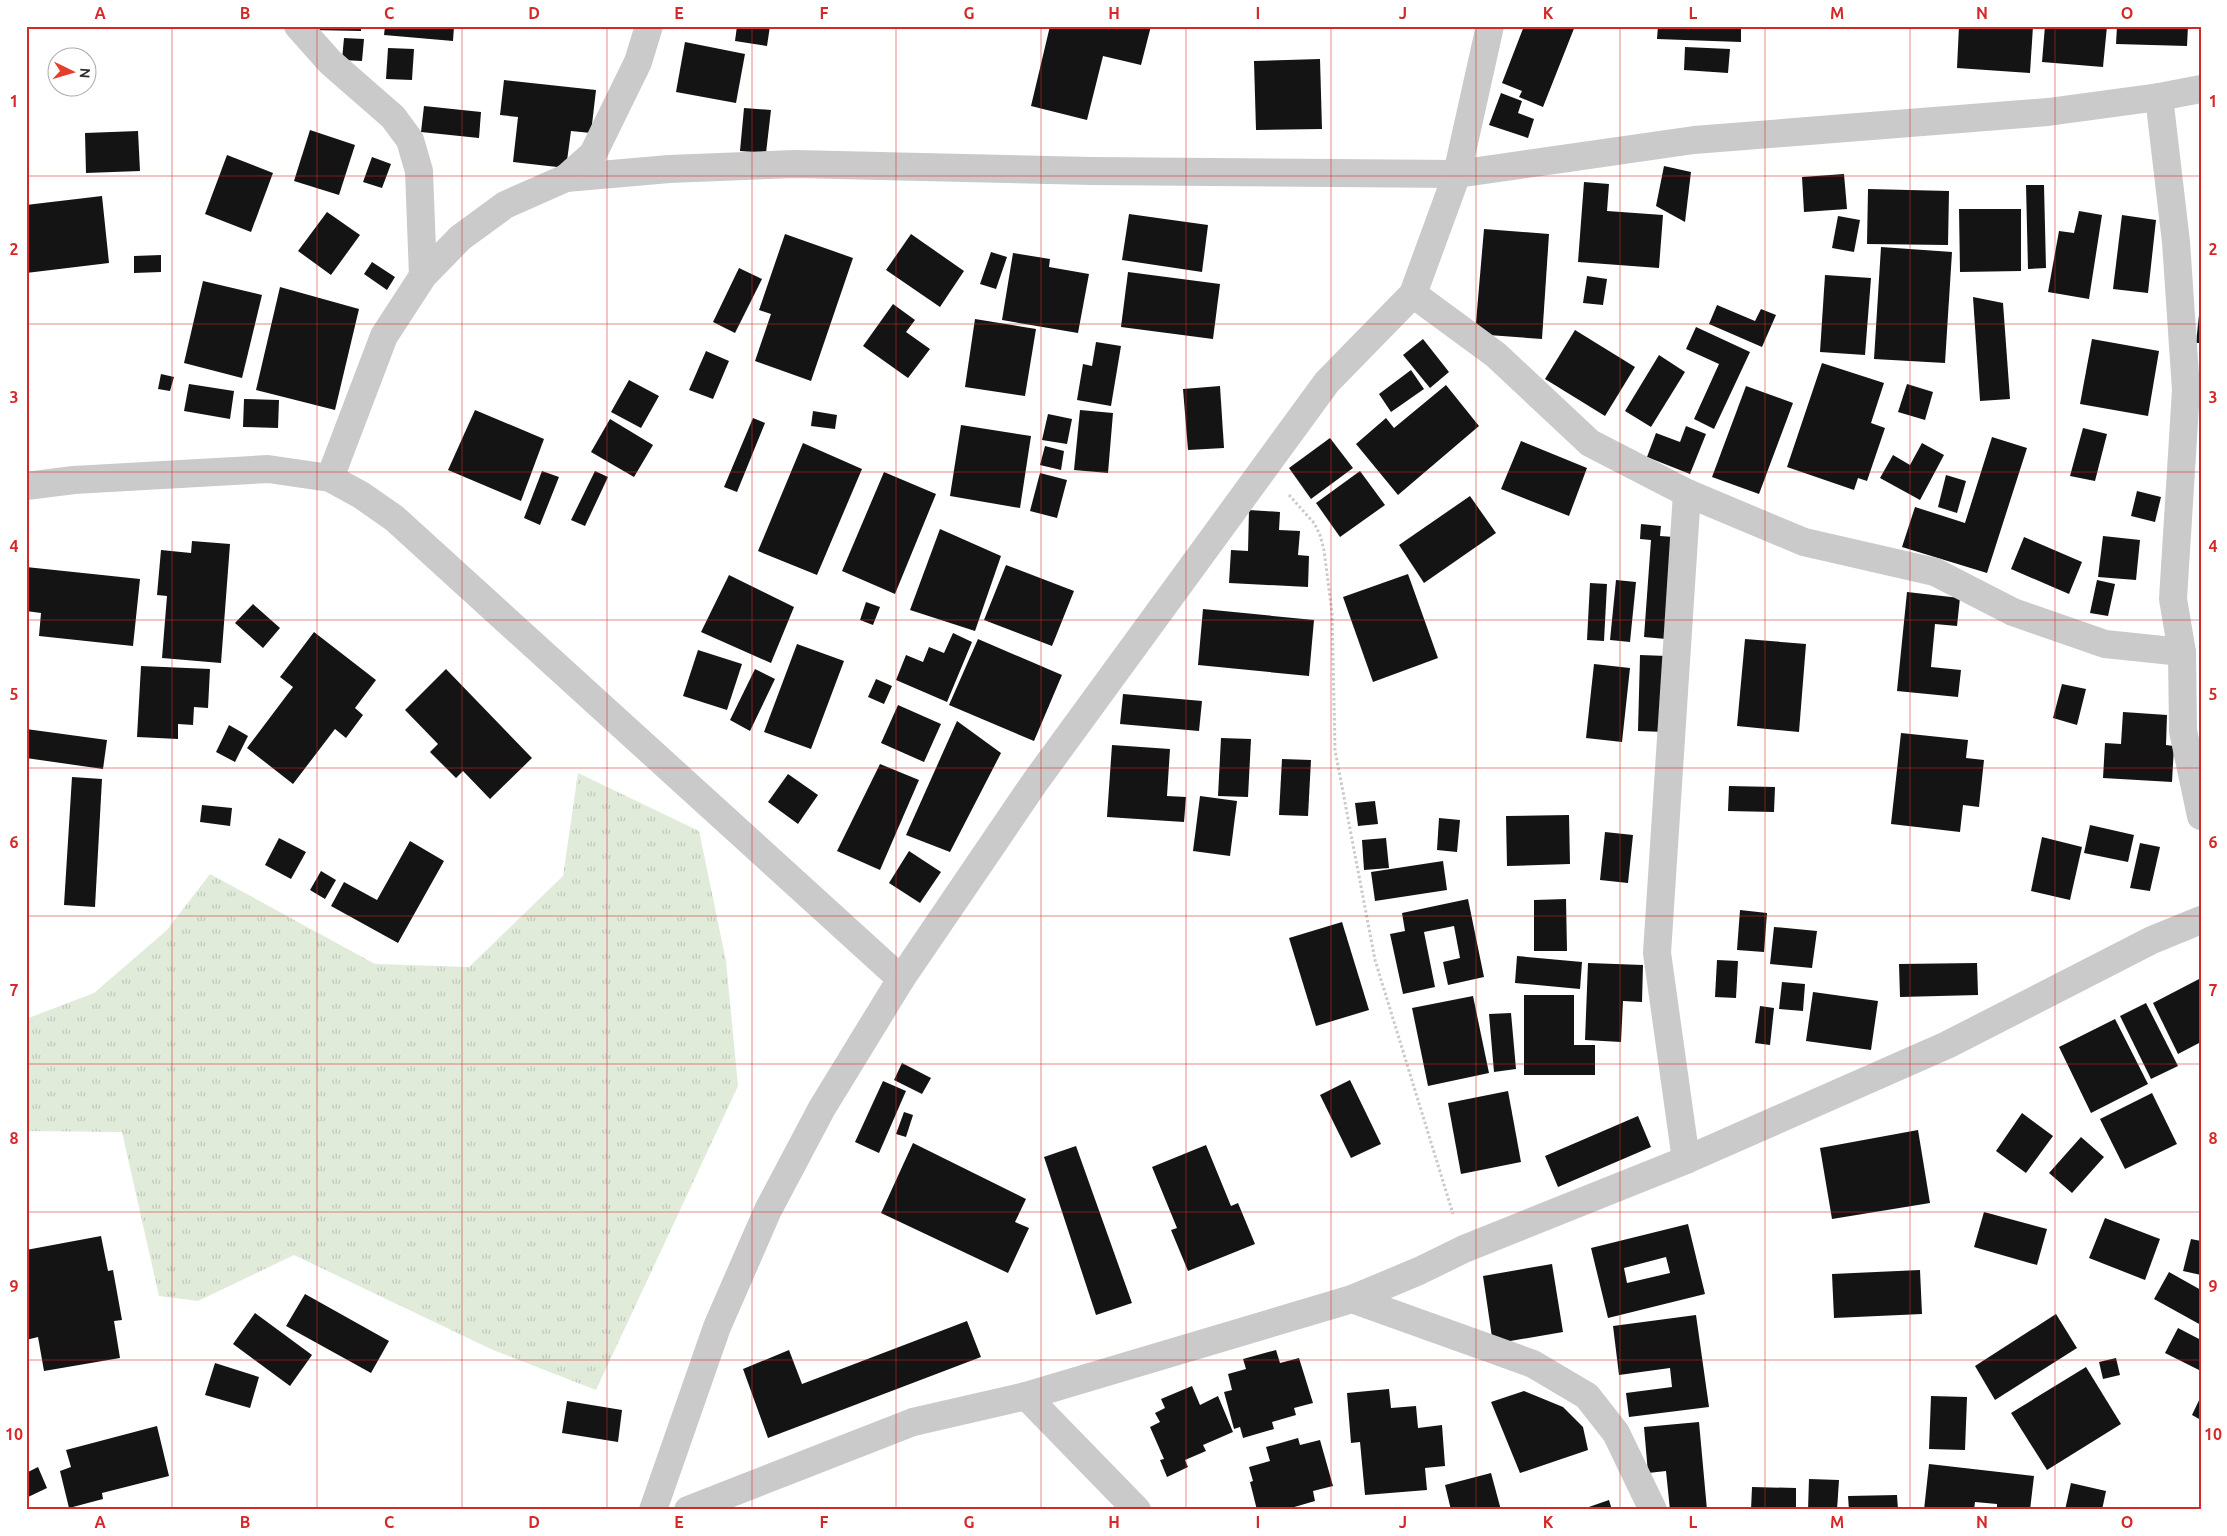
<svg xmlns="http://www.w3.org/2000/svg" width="2227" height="1536" font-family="Ubuntu,sans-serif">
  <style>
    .grass { fill: url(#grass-tufts) }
    .building { fill: #141414; fill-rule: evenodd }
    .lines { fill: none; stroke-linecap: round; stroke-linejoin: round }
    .path { stroke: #cacaca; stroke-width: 3; stroke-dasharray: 2.5 2.5; stroke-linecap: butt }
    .street { stroke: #cacaca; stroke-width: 28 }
    .grid { fill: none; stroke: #d62828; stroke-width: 1; stroke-opacity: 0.55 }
    .neatline { fill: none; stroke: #d62828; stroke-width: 2 }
    .grid-label { font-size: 16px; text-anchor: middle; font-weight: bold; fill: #d62828 }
  </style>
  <defs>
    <pattern id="grass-tufts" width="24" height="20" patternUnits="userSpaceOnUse" patternTransform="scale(1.25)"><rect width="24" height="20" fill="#e0ebda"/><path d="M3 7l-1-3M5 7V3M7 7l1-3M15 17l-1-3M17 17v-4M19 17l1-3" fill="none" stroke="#c0cabb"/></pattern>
  </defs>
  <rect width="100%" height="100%" fill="#fff"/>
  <!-- grass -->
  <polygon class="grass" points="578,773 699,831 726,961 738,1086 596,1390 493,1350 294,1255 198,1301 159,1296 122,1132 26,1131 26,1019 94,993 167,930 210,874 375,964 469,967 563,876"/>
  <!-- building -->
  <g class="building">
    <polygon points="311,26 361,26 361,31 310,30"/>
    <polygon points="385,26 454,26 453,41 384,35"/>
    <polygon points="737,26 770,26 767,46 735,41"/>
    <polygon points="1050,26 1151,26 1141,65 1103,56 1087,120 1031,106"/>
    <polygon points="1524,26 1575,26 1543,107 1519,97 1522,91 1502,83"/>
    <polygon points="1658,26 1741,26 1741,42 1657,39"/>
    <polygon points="1959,26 2033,26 2030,73 1957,68"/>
    <polygon points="2045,26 2107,26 2103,67 2042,62"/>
    <polygon points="2117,26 2188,26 2187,46 2116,44"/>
    <polygon points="344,38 364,39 362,61 342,60"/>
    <polygon points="685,42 745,54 736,103 676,92"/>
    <polygon points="1685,47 1730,49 1728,73 1684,70"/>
    <polygon points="388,48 414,49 412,80 386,79"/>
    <polygon points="1320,59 1322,129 1256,130 1254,61"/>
    <polygon points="504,80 596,90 591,133 571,131 566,168 513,162 518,117 500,115"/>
    <polygon points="1501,93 1522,101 1518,113 1534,119 1528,138 1489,125"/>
    <polygon points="424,106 481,112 479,138 421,132"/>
    <polygon points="744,108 771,110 766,153 740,151"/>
    <polygon points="310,130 355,145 339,195 294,181"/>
    <polygon points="138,131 140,171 86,173 85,133"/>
    <polygon points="227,155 273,173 251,232 205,214"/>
    <polygon points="372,157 391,164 382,188 363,182"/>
    <polygon points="1664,166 1691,172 1685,222 1656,206"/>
    <polygon points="1844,174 1847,209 1804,212 1802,177"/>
    <polygon points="1584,182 1609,184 1607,211 1663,215 1659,268 1578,262"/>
    <polygon points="2026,185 2044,185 2046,268 2028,269"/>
    <polygon points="1868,189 1949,191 1948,245 1867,244"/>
    <polygon points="102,196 109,263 26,273 26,205"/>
    <polygon points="1959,209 2021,209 2021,271 1960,272"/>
    <polygon points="2079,211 2102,215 2089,299 2048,292 2059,231 2074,233"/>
    <polygon points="327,212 360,235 331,275 298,251"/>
    <polygon points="1129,214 1208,225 1202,272 1122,260"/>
    <polygon points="2122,215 2156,220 2148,293 2113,289"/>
    <polygon points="1838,216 1860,220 1854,252 1832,248"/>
    <polygon points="1484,229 1549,234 1542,339 1475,334"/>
    <polygon points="785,234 853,258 811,381 755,361 771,314 759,310"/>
    <polygon points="911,234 964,271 940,307 886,270"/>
    <polygon points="1881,247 1952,252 1945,363 1874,359"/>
    <polygon points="991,252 1007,257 996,289 980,284"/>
    <polygon points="1013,253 1050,259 1049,267 1089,274 1078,333 1002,320"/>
    <polygon points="161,255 161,272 134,273 134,256"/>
    <polygon points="372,262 395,277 387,290 364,274"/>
    <polygon points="739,268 762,279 735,333 713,322"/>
    <polygon points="1128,272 1220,284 1213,339 1121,327"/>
    <polygon points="1825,275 1871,278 1865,355 1820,352"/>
    <polygon points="1587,276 1607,279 1603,305 1583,303"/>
    <polygon points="203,281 262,295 242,378 184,363"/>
    <polygon points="280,287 359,309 335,410 256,390"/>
    <polygon points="1973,297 2003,303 2010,399 1980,401"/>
    <polygon points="893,304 915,320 906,332 930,349 908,378 863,346"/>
    <polygon points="1717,305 1755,321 1761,309 1776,315 1762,347 1709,324"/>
    <polygon points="2199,315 2201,315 2201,343 2196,343"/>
    <polygon points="975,319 1036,329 1025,396 965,387"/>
    <polygon points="1696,327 1750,352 1714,429 1694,419 1719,364 1686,349"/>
    <polygon points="1575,330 1635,367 1605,416 1545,379"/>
    <polygon points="1423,339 1449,372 1430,388 1403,355"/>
    <polygon points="2092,339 2159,351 2148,416 2080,404"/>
    <polygon points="1096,342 1121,346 1111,406 1077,400 1083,364 1092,366"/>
    <polygon points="706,351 729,361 713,399 689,390"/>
    <polygon points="1659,355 1685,372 1651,427 1625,411"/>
    <polygon points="1822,363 1884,383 1871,423 1885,428 1867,481 1858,478 1854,490 1787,467"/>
    <polygon points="1411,370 1424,389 1391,412 1379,394"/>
    <polygon points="161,374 174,377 170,391 158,389"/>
    <polygon points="629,380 659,396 641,428 611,412"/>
    <polygon points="189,384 234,391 230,419 184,411"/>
    <polygon points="1907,384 1933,392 1925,420 1898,412"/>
    <polygon points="1446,385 1479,426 1398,495 1356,444 1386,418 1394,428"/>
    <polygon points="1220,386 1224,448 1188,450 1183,389"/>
    <polygon points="1746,386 1793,403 1759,494 1712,477"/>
    <polygon points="244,399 279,400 278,428 243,427"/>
    <polygon points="475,410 544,439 521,501 448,470"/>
    <polygon points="1080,410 1113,413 1108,473 1074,470"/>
    <polygon points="813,411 837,415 835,429 811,426"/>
    <polygon points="1048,414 1072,419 1067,444 1042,440"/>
    <polygon points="753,418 765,423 737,492 724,487"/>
    <polygon points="610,419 653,445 634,477 591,452"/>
    <polygon points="961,425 1031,436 1020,508 950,496"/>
    <polygon points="1686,426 1706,434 1690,474 1647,457 1656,433 1680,442"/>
    <polygon points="2083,428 2107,434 2095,481 2070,476"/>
    <polygon points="1992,437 2027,448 1987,573 1902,547 1915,507 1965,523"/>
    <polygon points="1330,438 1353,468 1311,499 1289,468"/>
    <polygon points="1521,441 1587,468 1569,516 1501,489"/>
    <polygon points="803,443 862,469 817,575 758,551"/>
    <polygon points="1922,443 1944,455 1920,500 1880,478 1893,455 1910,465"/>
    <polygon points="1045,446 1064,451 1061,470 1040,465"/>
    <polygon points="542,471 559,477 540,525 524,518"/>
    <polygon points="595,471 608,477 585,526 571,520"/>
    <polygon points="1360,471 1385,505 1340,537 1316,503"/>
    <polygon points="884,472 936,494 895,594 842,571"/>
    <polygon points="1040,473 1067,480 1057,518 1030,511"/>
    <polygon points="1946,475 1966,481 1957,513 1938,507"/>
    <polygon points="2137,491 2161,497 2155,522 2131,516"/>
    <polygon points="1470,496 1496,533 1424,583 1399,545"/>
    <polygon points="1249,510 1280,512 1279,530 1300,531 1298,555 1309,556 1308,587 1229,583 1231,550 1248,551"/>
    <polygon points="1641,524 1661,526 1660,536 1674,537 1666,639 1644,637 1651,540 1640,539"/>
    <polygon points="940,529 1001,556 975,631 910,610"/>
    <polygon points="2103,536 2140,540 2136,580 2098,577"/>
    <polygon points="2024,537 2082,562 2069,594 2011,569"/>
    <polygon points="192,541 230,544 221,663 162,658 167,596 157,595 161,550 191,553"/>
    <polygon points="1006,565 1074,591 1052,646 984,620"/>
    <polygon points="26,567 140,579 133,646 39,636 41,613 26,611"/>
    <polygon points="1408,574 1438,658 1373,682 1343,597"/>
    <polygon points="729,575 794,607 771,663 701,632"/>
    <polygon points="1616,580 1636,582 1630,642 1610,640"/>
    <polygon points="2097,580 2115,584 2108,616 2090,613"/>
    <polygon points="1590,583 1607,584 1604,641 1587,640"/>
    <polygon points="1907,592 1960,598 1957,626 1935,624 1931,667 1961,670 1958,697 1897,691"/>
    <polygon points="866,602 880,607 873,625 860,620"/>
    <polygon points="253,604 280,628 263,648 235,623"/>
    <polygon points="1203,609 1314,620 1309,676 1198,665"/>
    <polygon points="314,632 376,680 355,708 363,715 346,738 335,729 293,784 247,748 293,687 280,677"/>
    <polygon points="953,633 972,642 947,702 896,680 906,655 923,662 929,647 944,653"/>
    <polygon points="978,639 1062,675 1034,741 949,705"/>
    <polygon points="1745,639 1806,644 1799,732 1737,726"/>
    <polygon points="797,644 844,661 811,749 764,732"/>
    <polygon points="698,650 742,664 727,710 683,696"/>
    <polygon points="1640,655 1667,656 1665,732 1638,731"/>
    <polygon points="1594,664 1630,668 1622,742 1586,738"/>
    <polygon points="141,666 210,669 208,708 194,707 193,725 178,724 178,739 137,737"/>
    <polygon points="446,669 532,758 490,799 463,771 456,778 430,752 438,744 405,710"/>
    <polygon points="755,669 775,679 750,731 730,720"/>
    <polygon points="876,679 892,686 884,704 868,697"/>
    <polygon points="2062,684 2086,689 2077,725 2053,718"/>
    <polygon points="1123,694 1202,701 1199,731 1120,724"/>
    <polygon points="898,705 941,724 924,762 881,743"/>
    <polygon points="2123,712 2167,715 2166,745 2174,746 2172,782 2103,778 2105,743 2121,744"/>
    <polygon points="957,721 1001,753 950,852 906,835"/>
    <polygon points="229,725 248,736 235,762 216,752"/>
    <polygon points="26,729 107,740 103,769 26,758"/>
    <polygon points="1901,733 1968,740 1966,758 1984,760 1979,807 1963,805 1960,832 1891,824"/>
    <polygon points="1221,738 1251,739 1248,797 1218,796"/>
    <polygon points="1112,745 1170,749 1167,796 1186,797 1184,822 1107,817"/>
    <polygon points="1282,759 1311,760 1308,816 1279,815"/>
    <polygon points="880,764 919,780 880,870 837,851"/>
    <polygon points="788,774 818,795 798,824 768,802"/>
    <polygon points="72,777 102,779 95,907 64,905"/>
    <polygon points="1729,786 1775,787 1774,812 1728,811"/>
    <polygon points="1200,796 1237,801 1230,856 1193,851"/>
    <polygon points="1375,801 1378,824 1358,826 1355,803"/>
    <polygon points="202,805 232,808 230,826 200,822"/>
    <polygon points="1569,815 1570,864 1507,866 1506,816"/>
    <polygon points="1439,818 1460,820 1457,852 1437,850"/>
    <polygon points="2090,825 2134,835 2128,862 2084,853"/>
    <polygon points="1605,832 1633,835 1628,883 1600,880"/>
    <polygon points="2042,837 2082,847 2070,900 2031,891"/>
    <polygon points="279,838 306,852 291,879 265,865"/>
    <polygon points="1386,838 1389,868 1364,870 1362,840"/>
    <polygon points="410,841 444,861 398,943 331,906 344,882 377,900"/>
    <polygon points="2140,843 2160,847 2150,891 2130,888"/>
    <polygon points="909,851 941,872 920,903 889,883"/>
    <polygon points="1443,861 1447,890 1375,901 1371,872"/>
    <polygon points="321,871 336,880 325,899 310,890"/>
    <polygon points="1468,899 1484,977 1448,985 1443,962 1460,958 1454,926 1424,932 1435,987 1403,994 1390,934 1405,931 1402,913"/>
    <polygon points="1566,899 1567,951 1534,951 1534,900"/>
    <polygon points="1740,910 1767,913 1764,952 1737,950"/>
    <polygon points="1342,922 1369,1010 1316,1026 1289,938"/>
    <polygon points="1774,927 1817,931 1812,968 1770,964"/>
    <polygon points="1517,956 1582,962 1580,989 1515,983"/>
    <polygon points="1717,960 1738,961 1736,998 1715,997"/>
    <polygon points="1588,963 1643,965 1642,1002 1623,1001 1621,1042 1585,1040"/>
    <polygon points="1977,963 1978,995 1900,997 1899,964"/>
    <polygon points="2201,978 2201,1042 2178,1054 2153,1003"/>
    <polygon points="1782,982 1805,984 1803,1011 1779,1009"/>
    <polygon points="1813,992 1878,1001 1871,1050 1806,1041"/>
    <polygon points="1524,995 1574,995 1574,1045 1595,1045 1595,1075 1524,1075"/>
    <polygon points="1473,996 1489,1073 1428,1086 1412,1008"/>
    <polygon points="2146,1003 2178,1066 2151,1079 2120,1016"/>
    <polygon points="1760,1006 1774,1008 1770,1045 1755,1043"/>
    <polygon points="1511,1013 1516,1069 1494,1072 1489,1014"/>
    <polygon points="2115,1019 2148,1084 2091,1113 2059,1047"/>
    <polygon points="902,1063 931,1078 922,1094 894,1080"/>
    <polygon points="1350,1080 1381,1144 1351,1158 1320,1095"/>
    <polygon points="883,1081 906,1091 879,1153 855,1142"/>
    <polygon points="1508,1091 1521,1162 1461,1174 1448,1103"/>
    <polygon points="2152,1093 2177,1144 2125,1169 2100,1119"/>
    <polygon points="904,1112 913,1115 906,1137 896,1134"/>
    <polygon points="2022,1113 2053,1136 2026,1173 1996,1151"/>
    <polygon points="1638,1116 1651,1147 1558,1187 1545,1156"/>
    <polygon points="1918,1130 1930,1203 1832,1219 1820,1148"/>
    <polygon points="2081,1137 2104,1157 2072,1193 2049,1173"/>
    <polygon points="913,1143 1026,1199 1015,1222 1029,1228 1008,1273 881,1213"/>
    <polygon points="1206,1145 1231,1206 1238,1203 1255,1244 1188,1271 1171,1230 1177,1228 1152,1167"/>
    <polygon points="1076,1146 1132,1303 1096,1315 1044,1157"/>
    <polygon points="1984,1212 2047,1229 2037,1265 1974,1247"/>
    <polygon points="2105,1218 2160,1239 2145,1280 2089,1258"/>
    <path d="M 1688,1224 L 1705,1294 L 1608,1318 L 1591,1248 ZM 1666,1257 L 1670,1273 L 1627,1283 L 1624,1268 Z"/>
    <polygon points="101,1236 108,1271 113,1270 122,1320 114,1321 120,1358 44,1371 38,1337 26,1340 26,1250"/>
    <polygon points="2191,1239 2201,1241 2201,1275 2183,1271"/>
    <polygon points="1552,1264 1563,1332 1493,1344 1483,1276"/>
    <polygon points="1920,1270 1922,1314 1834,1318 1832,1274"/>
    <polygon points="2169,1272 2201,1290 2201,1325 2154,1299"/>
    <polygon points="305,1294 389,1341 371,1373 286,1326"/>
    <polygon points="255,1313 312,1355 290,1386 233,1344"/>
    <polygon points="2056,1314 2077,1348 1995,1400 1975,1366"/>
    <polygon points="1696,1315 1709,1407 1629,1417 1626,1393 1672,1387 1670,1368 1619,1375 1613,1326"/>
    <polygon points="967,1321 981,1357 768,1438 743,1369 789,1350 802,1384"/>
    <polygon points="2178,1328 2201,1340 2201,1371 2165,1353"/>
    <polygon points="1276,1350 1280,1363 1299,1358 1313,1403 1294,1408 1296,1415 1272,1422 1274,1429 1243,1438 1240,1427 1234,1429 1224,1392 1232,1390 1228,1374 1246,1369 1243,1359"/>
    <polygon points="2116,1358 2120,1375 2103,1379 2099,1362"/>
    <polygon points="215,1363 259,1377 250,1408 205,1395"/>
    <polygon points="2086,1367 2121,1424 2047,1470 2011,1413"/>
    <polygon points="1192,1386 1200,1405 1218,1396 1233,1432 1203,1445 1206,1451 1185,1460 1188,1467 1167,1477 1160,1460 1164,1459 1150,1427 1160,1422 1155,1413 1165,1408 1161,1399"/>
    <polygon points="1389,1389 1391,1408 1416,1406 1418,1428 1442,1425 1445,1466 1425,1468 1427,1490 1365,1495 1360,1442 1351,1443 1347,1393"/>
    <polygon points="1524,1391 1563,1407 1583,1427 1588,1450 1520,1473 1491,1402"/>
    <polygon points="1931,1396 1967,1397 1965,1450 1929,1449"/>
    <polygon points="2201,1396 2201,1420 2192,1415"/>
    <polygon points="567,1401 622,1410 618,1442 562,1433"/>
    <polygon points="1699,1422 1707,1510 1670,1510 1666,1471 1648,1473 1644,1427"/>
    <polygon points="157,1426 169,1476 102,1493 103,1499 69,1508 60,1471 71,1467 66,1450"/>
    <polygon points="1298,1438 1300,1445 1320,1440 1333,1486 1313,1491 1315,1501 1284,1510 1257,1510 1250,1482 1253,1481 1249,1467 1270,1461 1266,1447"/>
    <polygon points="1929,1464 2034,1476 2030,1510 1997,1510 1997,1504 1975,1502 1974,1510 1924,1510"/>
    <polygon points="38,1467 47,1488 26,1498 26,1473"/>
    <polygon points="1491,1473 1501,1510 1451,1510 1445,1485"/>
    <polygon points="1809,1479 1839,1480 1837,1510 1808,1510"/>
    <polygon points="2071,1483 2106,1491 2102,1510 2065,1510"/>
    <polygon points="1752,1487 1796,1488 1796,1510 1751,1510"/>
    <polygon points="1897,1495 1898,1510 1849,1510 1848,1496"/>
    <polygon points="1609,1500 1612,1510 1583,1510 1583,1509"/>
  </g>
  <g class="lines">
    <!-- path -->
    <polyline class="path" points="1289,495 1314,523 1320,535 1324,550 1332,613 1335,750 1375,960 1453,1214"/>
    <!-- street -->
    <g class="street">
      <polyline points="298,26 330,62 393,117 410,140 419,171 423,276"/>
      <polyline points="2159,97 2176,242 2186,390 2173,599 2182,652 2183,731 2201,816"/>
      <polyline points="566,178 669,169 795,164 1092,171 1457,174 1694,140 2048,112 2159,97 2201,89"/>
      <polyline points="1413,294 1496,355 1590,443 1687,493 1804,542 1935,572 2013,612 2105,644 2182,652"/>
      <polyline points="330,478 384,336 423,276 460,238 505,205 566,178 593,154 638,62 649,26"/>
      <polyline points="26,486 74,480 268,469 330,478 361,495 394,518 901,979"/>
      <polyline points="1686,1160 1657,953 1687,493"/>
      <polyline points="1352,1299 1533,1364 1587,1396 1616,1433 1653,1510"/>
      <polyline points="1026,1396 1137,1510"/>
      <polyline points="653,1510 717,1327 768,1210 822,1108 901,979 1035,782 1327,382 1413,294 1457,174 1490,26"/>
      <polyline points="688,1510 913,1422 1026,1396 1352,1299 1419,1271 1464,1249 1686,1160 1947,1045 2152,940 2201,920"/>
    </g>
  </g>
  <!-- grid -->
  <path class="grid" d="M 172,26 L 172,1510M 317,26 L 317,1510M 462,26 L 462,1510M 607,26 L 607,1510M 752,26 L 752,1510M 896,26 L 896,1510M 1041,26 L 1041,1510M 1186,26 L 1186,1510M 1331,26 L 1331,1510M 1476,26 L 1476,1510M 1620,26 L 1620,1510M 1765,26 L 1765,1510M 1910,26 L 1910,1510M 2055,26 L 2055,1510M 26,176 L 2201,176M 26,324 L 2201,324M 26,472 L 2201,472M 26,620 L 2201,620M 26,768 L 2201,768M 26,916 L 2201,916M 26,1064 L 2201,1064M 26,1212 L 2201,1212M 26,1360 L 2201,1360"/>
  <!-- border -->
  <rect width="2227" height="1536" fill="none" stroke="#ffffff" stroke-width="55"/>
  <!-- north arrow -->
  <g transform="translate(72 72) rotate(95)"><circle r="24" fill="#ffffff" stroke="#ababab"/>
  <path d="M0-4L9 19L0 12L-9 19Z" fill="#e73d2b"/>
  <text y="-8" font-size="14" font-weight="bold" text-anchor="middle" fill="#2d2d2d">N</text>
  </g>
  <rect x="28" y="28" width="2172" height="1480" class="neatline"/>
  <g class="grid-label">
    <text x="100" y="19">A</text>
    <text x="245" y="19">B</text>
    <text x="389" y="19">C</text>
    <text x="534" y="19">D</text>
    <text x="679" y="19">E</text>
    <text x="824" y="19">F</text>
    <text x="969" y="19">G</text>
    <text x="1114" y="19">H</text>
    <text x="1258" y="19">I</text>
    <text x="1403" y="19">J</text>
    <text x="1548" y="19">K</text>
    <text x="1693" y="19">L</text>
    <text x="1837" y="19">M</text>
    <text x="1982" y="19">N</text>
    <text x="2127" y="19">O</text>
    <text x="14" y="107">1</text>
    <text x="2213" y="107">1</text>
    <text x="14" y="255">2</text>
    <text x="2213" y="255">2</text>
    <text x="14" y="403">3</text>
    <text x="2213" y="403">3</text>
    <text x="14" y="552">4</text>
    <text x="2213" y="552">4</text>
    <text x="14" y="700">5</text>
    <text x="2213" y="700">5</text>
    <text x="14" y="848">6</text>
    <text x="2213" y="848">6</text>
    <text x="14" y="996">7</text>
    <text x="2213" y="996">7</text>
    <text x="14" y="1144">8</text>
    <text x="2213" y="1144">8</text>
    <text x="14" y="1292">9</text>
    <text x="2213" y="1292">9</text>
    <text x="14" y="1440">10</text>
    <text x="2213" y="1440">10</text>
    <text x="100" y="1528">A</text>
    <text x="245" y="1528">B</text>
    <text x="389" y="1528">C</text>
    <text x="534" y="1528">D</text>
    <text x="679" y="1528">E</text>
    <text x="824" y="1528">F</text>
    <text x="969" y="1528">G</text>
    <text x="1114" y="1528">H</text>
    <text x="1258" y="1528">I</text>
    <text x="1403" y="1528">J</text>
    <text x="1548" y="1528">K</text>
    <text x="1693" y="1528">L</text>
    <text x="1837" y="1528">M</text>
    <text x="1982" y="1528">N</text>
    <text x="2127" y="1528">O</text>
  </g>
</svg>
